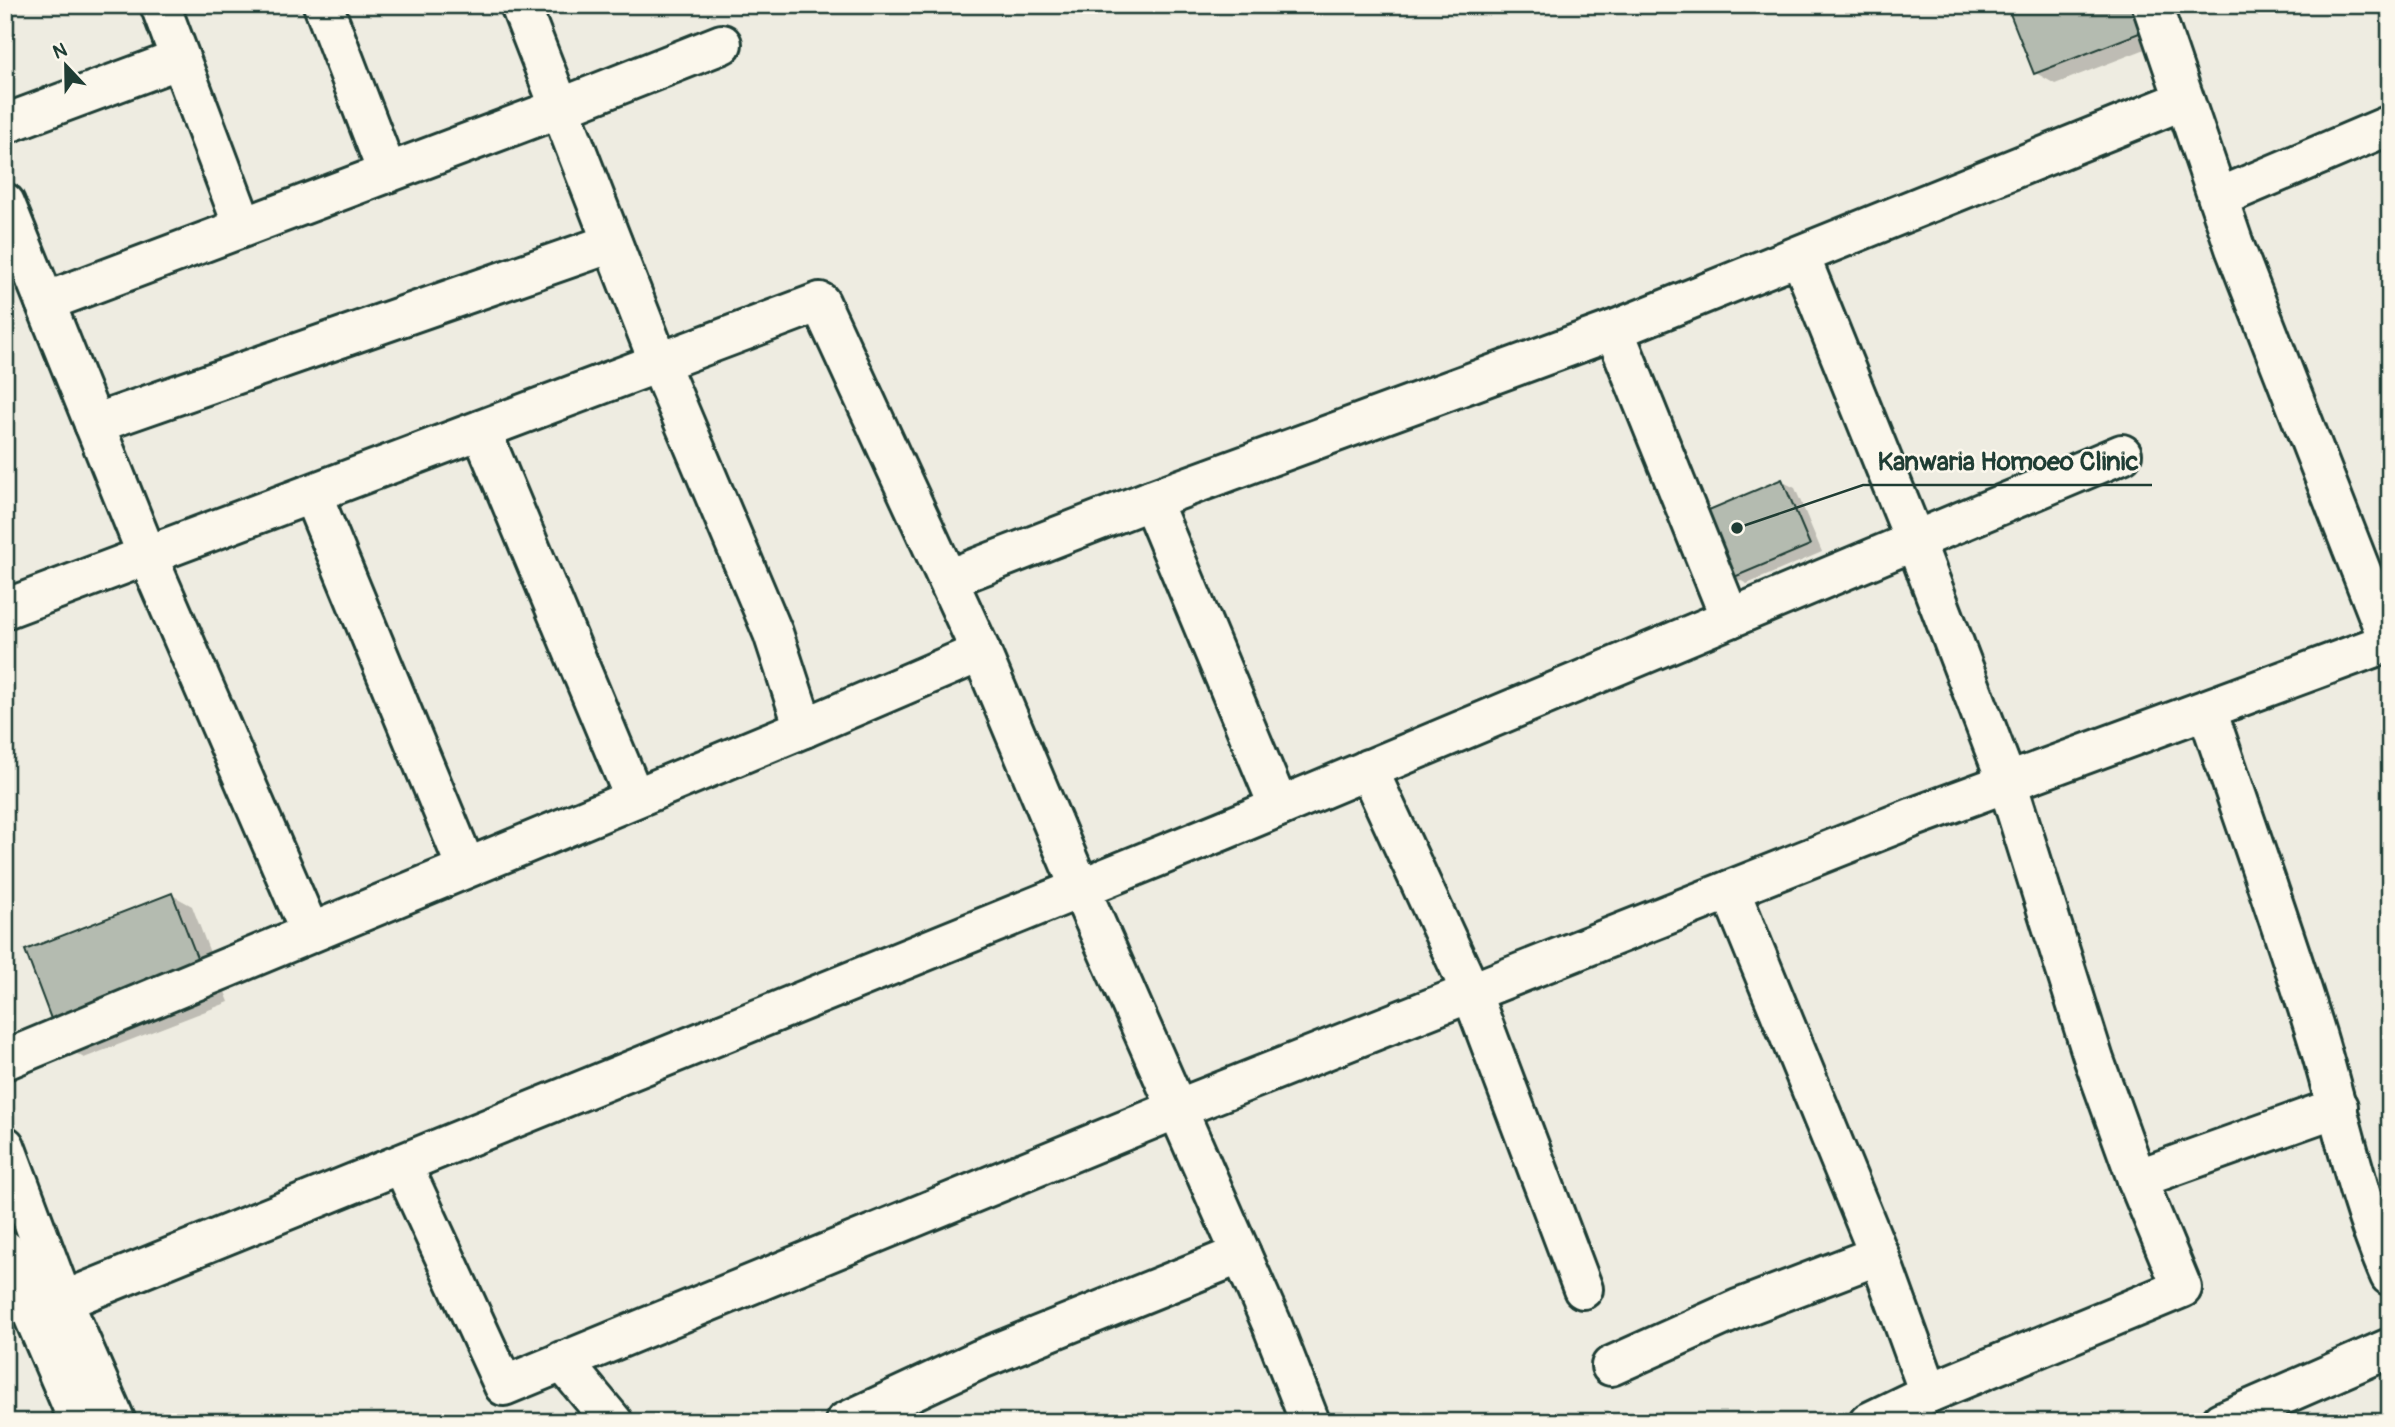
<svg xmlns="http://www.w3.org/2000/svg" width="2395" height="1427" font-family="Pangolin,sans-serif">
  <style>
    .shadow { fill: #0003 }
    .building { fill: #b4bbb0; stroke: #1f3d34; stroke-width: 2 }
    .lines { fill: none; stroke-linecap: round; stroke-linejoin: round }
    .minor-casing { stroke: #1f3d34; stroke-width: 44 }
    .minor { stroke: #fbf7ec; stroke-width: 38 }
    .leader { fill: none; stroke: #1f3d34; stroke-width: 2.5 }
    .callout-dot { fill: #1f3d34; stroke: #fbf7ec; stroke-width: 2.5 }
    .callout-label { font-size: 26px; text-anchor: middle; font-weight: bold; fill: #1f3d34; stroke: #fbf7ec; stroke-width: 5; stroke-linejoin: round; paint-order: stroke }
  </style>
  <rect width="100%" height="100%" fill="#eeece1"/>
  <filter id="ink" filterUnits="userSpaceOnUse"><feTurbulence type="fractalNoise" baseFrequency=".0143" numOctaves="2"/><feDisplacementMap in="SourceGraphic" scale="14" xChannelSelector="R" yChannelSelector="G"/><feConvolveMatrix kernelMatrix="1 2 1 2 8 2 1 2 1" color-interpolation-filters="sRGB"/></filter>
  <g filter="url(#ink)">
    <!-- shadow -->
    <g class="shadow">
      <polygon points="2014,5 2146,5 2161,43 2055,84 2036,73 2010,7"/>
      <polygon points="1781,481 1795,488 1822,552 1747,584 1734,577"/>
      <polygon points="172,895 192,906 229,1002 84,1058 64,1046"/>
    </g>
    <!-- building -->
    <g class="building">
      <polygon points="2132,5 2142,32 2034,74 2007,6"/>
      <polygon points="1782,479 1810,545 1732,578 1704,512"/>
      <polygon points="172,893 210,991 62,1048 25,950"/>
    </g>
    <g class="lines">
      <defs>
        <g id="minor">
          <polyline points="160,5 243,226"/>
          <polyline points="323,5 387,172"/>
          <polyline points="520,5 659,363 773,633 804,728"/>
          <polyline points="2152,5 2235,248 2390,645"/>
          <polyline points="5,124 180,59"/>
          <polyline points="2218,198 2390,125"/>
          <polyline points="5,203 147,555 310,932"/>
          <polyline points="1800,256 1915,541 2007,782 2094,1060 2137,1179 2182,1288 1929,1393 1869,1422"/>
          <polyline points="45,302 560,108 722,44"/>
          <polyline points="1614,330 1730,618"/>
          <polyline points="94,424 612,243"/>
          <polyline points="481,430 634,797"/>
          <polyline points="312,494 466,867"/>
          <polyline points="1151,500 1279,807"/>
          <polyline points="948,579 1151,500 1614,330 2184,100"/>
          <polyline points="5,609 820,302 981,652 1080,888 1271,1322 1310,1422"/>
          <path d="M 2207,710 C 2244,819 2283,927 2317,1037 C 2341,1117 2357,1200 2390,1276"/>
          <polyline points="1368,769 1471,992 1583,1289"/>
          <polyline points="1730,890 1879,1255 1929,1393"/>
          <polyline points="5,1060 804,728 981,652"/>
          <polyline points="5,1146 63,1301 116,1422"/>
          <polyline points="402,1164 504,1386 1177,1109 1914,817 2389,642"/>
          <polyline points="2137,1179 2338,1107"/>
          <polyline points="5,1250 79,1422"/>
          <polyline points="63,1301 1224,830 2122,454"/>
          <polyline points="562,1361 613,1422"/>
          <polyline points="1611,1366 1738,1309 1879,1255"/>
          <polyline points="845,1422 981,1359 1241,1254"/>
          <polyline points="2221,1422 2390,1348"/>
        </g>
      </defs>
      <!-- minor casing -->
      <use href="#minor" class="minor-casing"/>
      <!-- minor -->
      <use href="#minor" class="minor"/>
    </g>
  </g>
  <!-- callouts -->
  <path class="leader" d="M1737 528L1863 485H2152"/>
  <circle class="callout-dot" cx="1737" cy="528" r="7"/>
  <g class="callout-label">
    <text x="2008" y="470">Kanwaria Homoeo Clinic</text>
  </g>
  <!-- margin -->
  <rect width="2395" height="1427" fill="none" stroke="#fbf7ec" stroke-width="28"/>
  <rect x="14" y="14" width="2367" height="1399" fill="none" stroke="#1f3d34" stroke-width="2.5" filter="url(#ink)"/>
  <!-- north arrow -->
  <g transform="translate(66 66) rotate(338)" stroke="#fbf7ec" stroke-width="5" paint-order="stroke">
  <path d="M0-5L12 26L0 18L-12 26Z" fill="#1f3d34"/>
  <text y="-10" font-size="19" font-weight="bold" text-anchor="middle" fill="#1f3d34">N</text>
  </g>
</svg>
